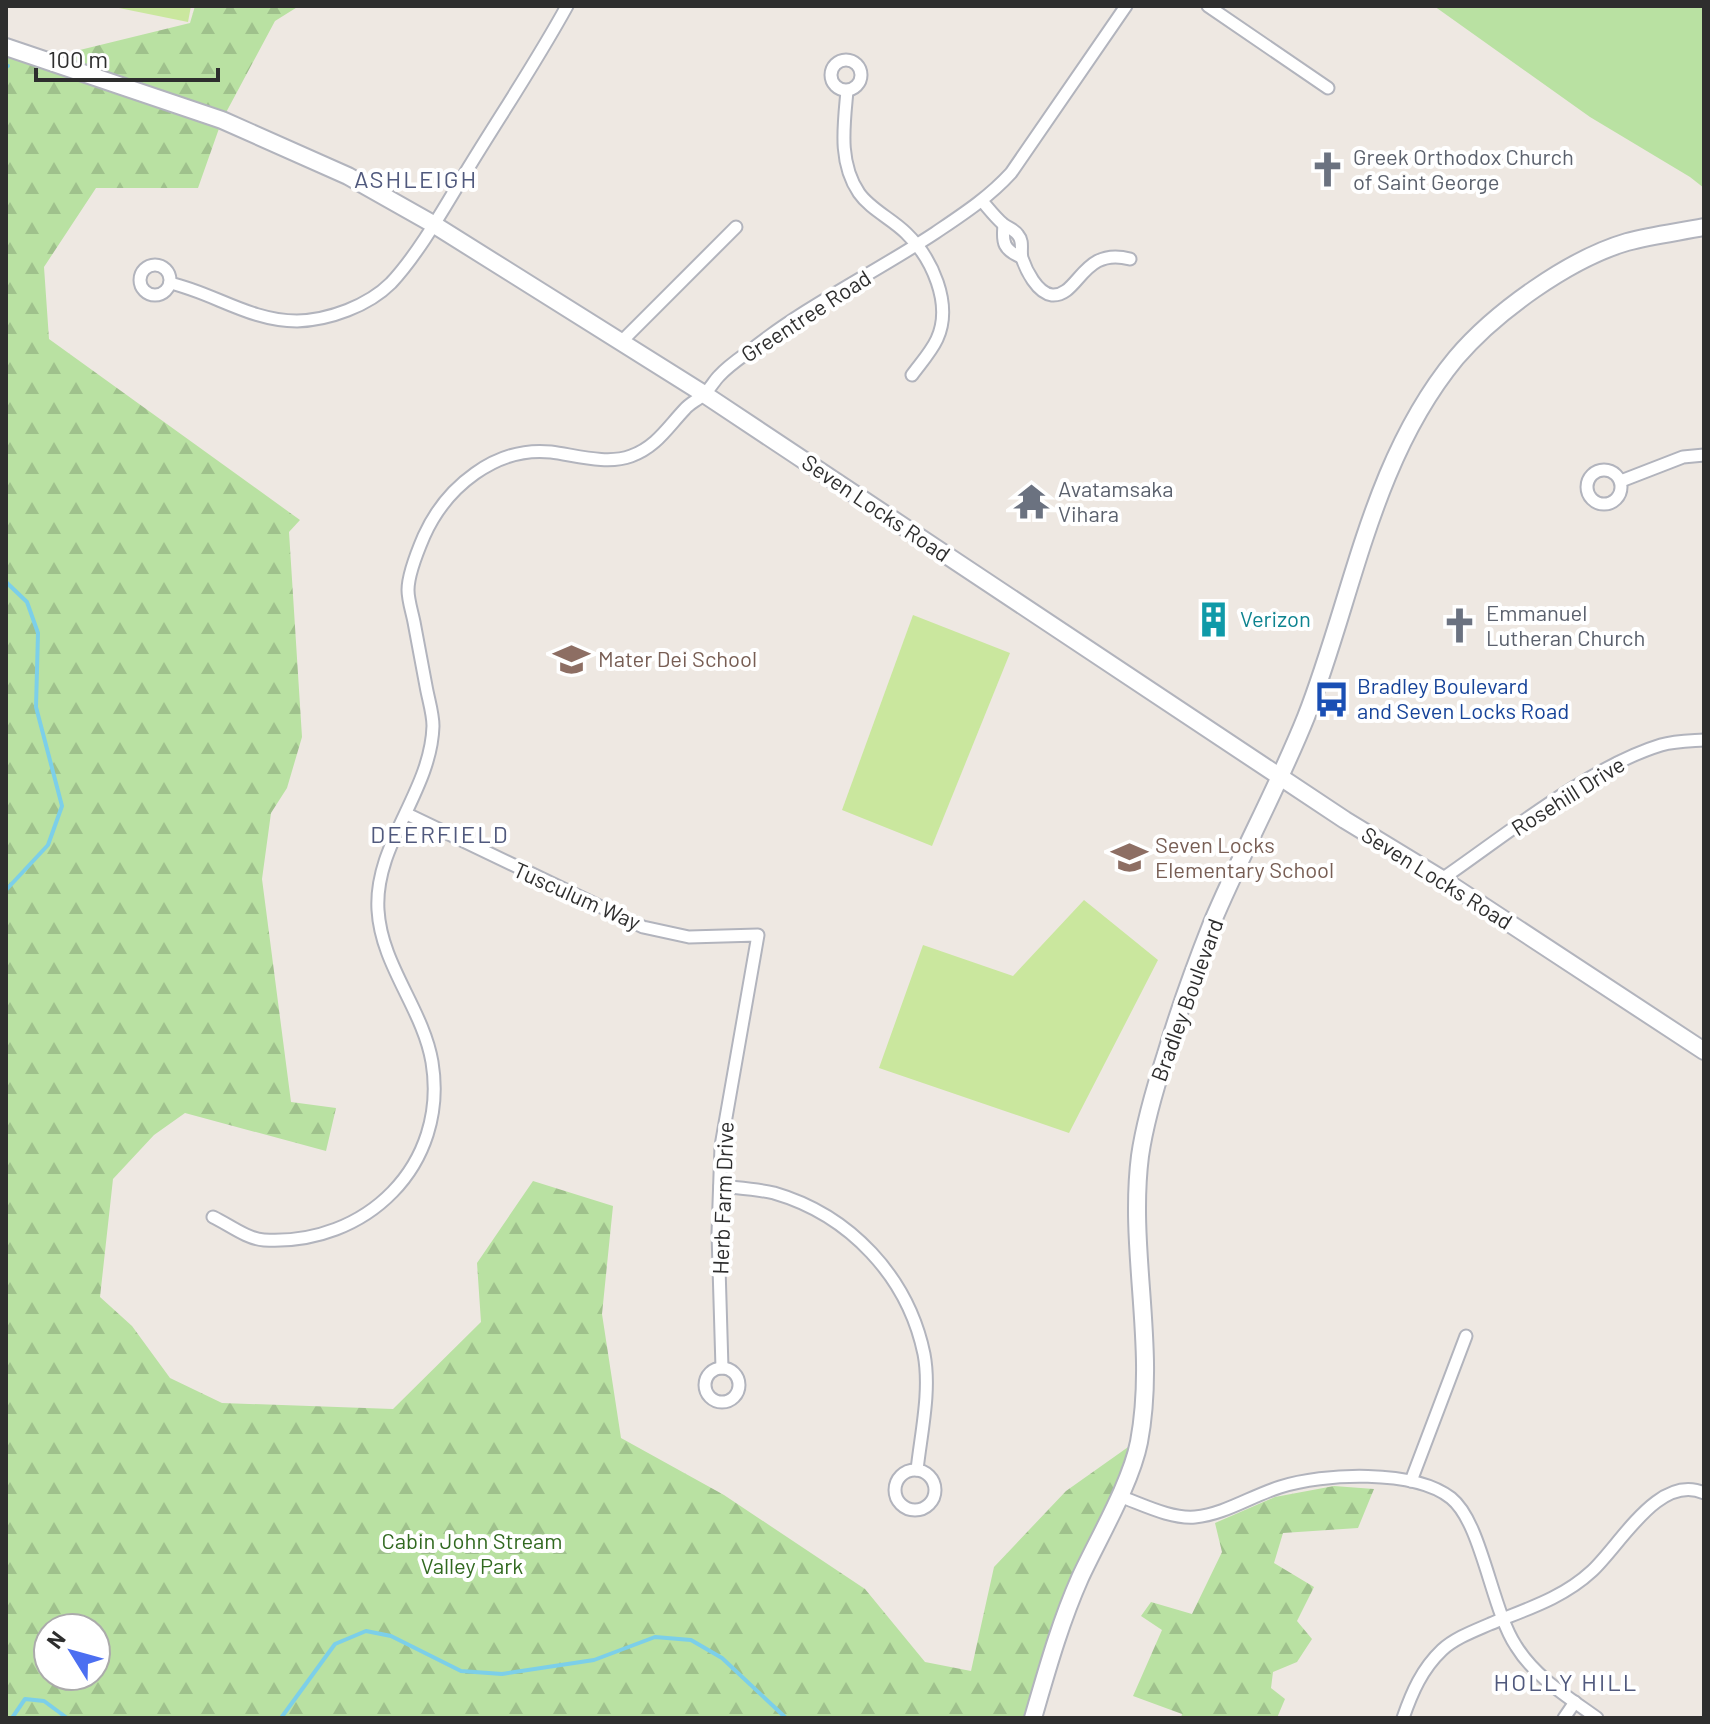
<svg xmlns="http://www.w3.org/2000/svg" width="1710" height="1724" font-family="Barlow,sans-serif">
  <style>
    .grass { fill: #b9e1a2 }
    .forest { fill: url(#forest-firs); fill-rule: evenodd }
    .pitch { fill: #cae79e }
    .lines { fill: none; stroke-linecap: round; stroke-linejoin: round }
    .stream { stroke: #7ccfe9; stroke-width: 4 }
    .minor-casing { stroke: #b2b4bd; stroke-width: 15 }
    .secondary-casing { stroke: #b2b4bd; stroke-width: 20 }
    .minor { stroke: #fff; stroke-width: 11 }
    .secondary { stroke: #fff; stroke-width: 16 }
    .labels { text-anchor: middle; stroke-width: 8; stroke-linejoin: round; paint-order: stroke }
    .worship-label { font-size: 22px; fill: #5b616d; stroke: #fff; text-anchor: start }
    .street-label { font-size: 22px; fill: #2e2e2e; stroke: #fff }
    .culture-label { font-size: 22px; fill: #0d838f; stroke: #fff; text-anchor: start }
    .education-label { font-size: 22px; fill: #785e54; stroke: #fff; text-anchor: start }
    .transit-label { font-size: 22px; fill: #164399; stroke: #fff; text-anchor: start }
    .park-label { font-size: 22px; fill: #316920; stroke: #fff }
    .neighbourhood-label { font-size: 24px; letter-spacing: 2px; fill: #50597d; stroke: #fff }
  </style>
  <defs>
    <pattern id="forest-firs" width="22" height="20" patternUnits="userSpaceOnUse" patternTransform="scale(2)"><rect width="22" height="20" fill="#b9e1a2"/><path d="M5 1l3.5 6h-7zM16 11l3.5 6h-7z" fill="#9fc18c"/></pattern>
  </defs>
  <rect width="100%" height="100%" fill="#eee8e2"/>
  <!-- grass -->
  <polygon class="grass" points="1434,6 1704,6 1704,188 1690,177 1590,117"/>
  <!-- forest -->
  <g class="forest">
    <path d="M 195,6 L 299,6 L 275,21 L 222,120 L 198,188 L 96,188 L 44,267 L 49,339 L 300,520 L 289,532 L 302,737 L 287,788 L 271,813 L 262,879 L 291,1102 L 336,1108 L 326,1151 L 185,1113 L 154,1135 L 113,1179 L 100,1297 L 132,1326 L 170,1378 L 222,1403 L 393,1409 L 481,1322 L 477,1263 L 533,1181 L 613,1206 L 602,1314 L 621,1438 L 724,1495 L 865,1589 L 925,1662 L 971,1671 L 994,1567 L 1066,1491 L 1131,1445 L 1027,1718 L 6,1718 L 6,47 L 43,59 L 190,23 ZM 48,1628 L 96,1628 L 96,1676 L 48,1676 Z"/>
    <polygon points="1334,1486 1374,1489 1358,1528 1283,1533 1274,1563 1314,1587 1297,1621 1312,1639 1297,1662 1273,1672 1271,1688 1285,1699 1277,1718 1181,1718 1182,1714 1133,1696 1162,1630 1141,1616 1151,1602 1192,1614 1222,1552 1215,1523 1275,1497"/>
  </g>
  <!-- pitch -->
  <g class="pitch">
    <polygon points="109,6 191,6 188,22"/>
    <polygon points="913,615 1010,653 932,846 842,810"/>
    <polygon points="1084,900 1158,960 1069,1133 879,1068 923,945 1013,976"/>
  </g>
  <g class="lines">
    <!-- stream -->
    <g class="stream">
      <polyline points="6,67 8,66"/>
      <polyline points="6,582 27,602 38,633 36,707 62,806 48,845 6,890"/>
      <polyline points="12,1718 25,1699 44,1701 67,1718"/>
      <polyline points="281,1718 335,1644 366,1631 391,1636 461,1671 502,1674 594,1660 655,1637 691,1640 722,1658 786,1718"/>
    </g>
    <defs>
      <g id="minor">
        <polyline points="1208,6 1328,88"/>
        <circle cx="846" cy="75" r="15"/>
        <path d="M 847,91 C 844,125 838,162 859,193 C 870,209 892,219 906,233 C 932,258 953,304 937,339 C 931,352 920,364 912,375"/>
        <path d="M 982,201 C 989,209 995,217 1003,224 C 1008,228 1014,229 1018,235 C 1024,242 1020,250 1022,258 C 1026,270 1037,293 1052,295 C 1079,297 1082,246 1130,259"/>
        <path d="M 1004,225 C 1002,243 1004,250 1021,257"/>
        <circle cx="155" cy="280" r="15"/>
        <path d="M 170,283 C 214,293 250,321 297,321 C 329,320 368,306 391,283 C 421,251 449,199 472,162 C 504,110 538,59 567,6"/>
        <polyline points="622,341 736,227"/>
        <circle cx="1604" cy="487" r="17"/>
        <polyline points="1621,481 1683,457 1704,455"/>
        <polyline points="407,814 643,927 689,937 758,935 721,1146 718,1233 722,1368"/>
        <path d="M 1442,879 C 1506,835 1589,767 1661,745 C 1675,741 1690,741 1704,740"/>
        <path d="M 720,1186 C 737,1188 757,1189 774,1193 C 850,1215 908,1277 924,1354 C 931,1391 921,1433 917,1470"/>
        <path d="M 213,1217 C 228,1224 247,1239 264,1240 C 366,1246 449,1165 432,1062 C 423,1009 381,965 378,910 C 374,844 431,792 433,726 C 433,713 428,698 426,686 C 422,664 418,643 414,622 C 412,612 408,600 408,590 C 408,575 418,550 424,536 C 446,487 496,446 551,452 C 575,455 607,465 631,456 C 656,447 667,428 685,409 C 690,403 698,400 704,394 C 710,389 714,381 719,376 C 728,366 740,358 751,350 C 806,306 876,272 935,233 C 963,214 988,198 1011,173 L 1126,6"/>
        <circle cx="722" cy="1385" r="17"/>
        <circle cx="915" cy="1490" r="20"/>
        <polyline points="1411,1481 1466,1336"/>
        <path d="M 1119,1496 C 1142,1504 1170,1519 1195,1517 C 1225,1514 1251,1496 1280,1487 C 1323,1473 1414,1469 1451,1498 C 1482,1523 1491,1608 1516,1646 C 1535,1677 1568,1697 1597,1718"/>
        <path d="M 1403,1718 C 1412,1692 1422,1669 1442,1650 C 1455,1638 1474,1631 1490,1624 C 1527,1609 1563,1598 1592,1571 C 1621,1544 1659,1473 1704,1493"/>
        <polyline points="1564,1718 1575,1702"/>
      </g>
      <g id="secondary">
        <polyline points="6,47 222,120 348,176 433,224 704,394 1345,820 1442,879 1704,1051"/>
        <path d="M 1033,1718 C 1047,1670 1060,1623 1080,1578 C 1098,1539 1131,1483 1139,1442 C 1157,1347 1128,1251 1140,1156 C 1145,1121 1155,1088 1166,1054 C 1179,1010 1195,966 1212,923 C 1241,854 1278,787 1306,717 C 1353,597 1371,461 1456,358 C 1495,312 1569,259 1627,242 C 1652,235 1679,232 1704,227"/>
      </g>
    </defs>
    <!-- minor casing -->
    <use href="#minor" class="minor-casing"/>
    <!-- secondary casing -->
    <use href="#secondary" class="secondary-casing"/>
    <!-- minor -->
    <use href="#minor" class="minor"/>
    <!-- secondary -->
    <use href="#secondary" class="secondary"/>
  </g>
  <!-- icons -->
  <defs>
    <symbol id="church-bare" viewBox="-9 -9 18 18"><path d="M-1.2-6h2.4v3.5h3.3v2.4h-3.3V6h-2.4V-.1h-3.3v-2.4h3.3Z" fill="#6b7280" stroke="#fff" stroke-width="2.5" paint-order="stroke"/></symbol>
    <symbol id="temple-bare" viewBox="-9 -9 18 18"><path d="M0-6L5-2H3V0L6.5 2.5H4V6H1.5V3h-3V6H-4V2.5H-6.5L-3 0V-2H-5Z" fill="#6b7280" stroke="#fff" stroke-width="2.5" paint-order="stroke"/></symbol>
    <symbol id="building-bare" viewBox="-9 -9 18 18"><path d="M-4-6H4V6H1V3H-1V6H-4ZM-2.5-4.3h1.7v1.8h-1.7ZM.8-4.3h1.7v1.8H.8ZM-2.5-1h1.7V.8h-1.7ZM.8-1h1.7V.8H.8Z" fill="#0f9aa8" stroke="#fff" stroke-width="2.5" paint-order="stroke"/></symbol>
    <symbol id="school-bare" viewBox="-9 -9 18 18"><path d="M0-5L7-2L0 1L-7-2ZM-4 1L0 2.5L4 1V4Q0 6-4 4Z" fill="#8d6e63" stroke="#fff" stroke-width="2.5" paint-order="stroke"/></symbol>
    <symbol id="bus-bare" viewBox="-9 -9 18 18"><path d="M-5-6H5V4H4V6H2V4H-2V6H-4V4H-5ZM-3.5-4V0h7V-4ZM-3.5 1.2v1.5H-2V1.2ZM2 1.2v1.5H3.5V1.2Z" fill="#1a4fb4" stroke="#fff" stroke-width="2.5" paint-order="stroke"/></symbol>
  </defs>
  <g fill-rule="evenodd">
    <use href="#church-bare" x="1302" y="144" width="51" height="51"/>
    <use href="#temple-bare" x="1006" y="476" width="51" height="51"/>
    <use href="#building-bare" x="1188" y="594" width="51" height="51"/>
    <use href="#church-bare" x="1434" y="600" width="51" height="51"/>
    <use href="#school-bare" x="546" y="634" width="51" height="51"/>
    <use href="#bus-bare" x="1306" y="674" width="51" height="51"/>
    <use href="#school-bare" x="1104" y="832" width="51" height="51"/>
  </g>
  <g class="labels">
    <!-- worship labels -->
    <g class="worship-label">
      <text x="1353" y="165">Greek Orthodox Church<tspan x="1353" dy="25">of Saint George</tspan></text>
      <text x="1058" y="497">Avatamsaka<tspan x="1058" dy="25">Vihara</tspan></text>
      <text x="1486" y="621">Emmanuel<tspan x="1486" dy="25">Lutheran Church</tspan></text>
    </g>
    <!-- street labels -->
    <g class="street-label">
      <text transform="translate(806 316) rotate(-33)" y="8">Greentree Road</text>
      <text transform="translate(876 508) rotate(34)" y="8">Seven Locks Road</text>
      <text transform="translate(1568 796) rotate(-32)" y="8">Rosehill Drive</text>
      <text transform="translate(1437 878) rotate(32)" y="8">Seven Locks Road</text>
      <text transform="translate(577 896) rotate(24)" y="8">Tusculum Way</text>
      <text transform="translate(1187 1000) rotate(-70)" y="8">Bradley Boulevard</text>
      <text transform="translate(723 1198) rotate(-88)" y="8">Herb Farm Drive</text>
    </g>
    <!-- culture labels -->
    <g class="culture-label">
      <text x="1240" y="627">Verizon</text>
    </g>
    <!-- education labels -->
    <g class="education-label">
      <text x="598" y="667">Mater Dei School</text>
      <text x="1155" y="853">Seven Locks<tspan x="1155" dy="25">Elementary School</tspan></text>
    </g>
    <!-- transit labels -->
    <g class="transit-label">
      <text x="1357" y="694">Bradley Boulevard<tspan x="1357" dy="25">and Seven Locks Road</tspan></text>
    </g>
    <!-- park labels -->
    <g class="park-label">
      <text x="472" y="1549">Cabin John Stream<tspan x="472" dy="25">Valley Park</tspan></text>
    </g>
    <!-- neighbourhood labels -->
    <g class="neighbourhood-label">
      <text x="416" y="188">ASHLEIGH</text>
      <text x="440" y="843">DEERFIELD</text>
      <text x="1566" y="1691">HOLLY HILL</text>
    </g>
  </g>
  <!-- border -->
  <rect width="1710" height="1724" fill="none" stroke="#2e2e2e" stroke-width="16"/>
  <!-- north arrow -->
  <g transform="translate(72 1652) rotate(307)"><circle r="38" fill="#ffffff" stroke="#ababab" stroke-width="2"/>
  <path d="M0-6L14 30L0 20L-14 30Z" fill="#4c6ff1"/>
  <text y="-12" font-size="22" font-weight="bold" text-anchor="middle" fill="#2e2e2e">N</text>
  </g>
  <!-- scale -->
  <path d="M36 68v12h182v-12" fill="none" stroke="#2e2e2e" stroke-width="4"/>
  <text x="48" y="68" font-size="24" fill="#2e2e2e" stroke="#ffffff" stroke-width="6" paint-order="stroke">100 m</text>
</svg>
